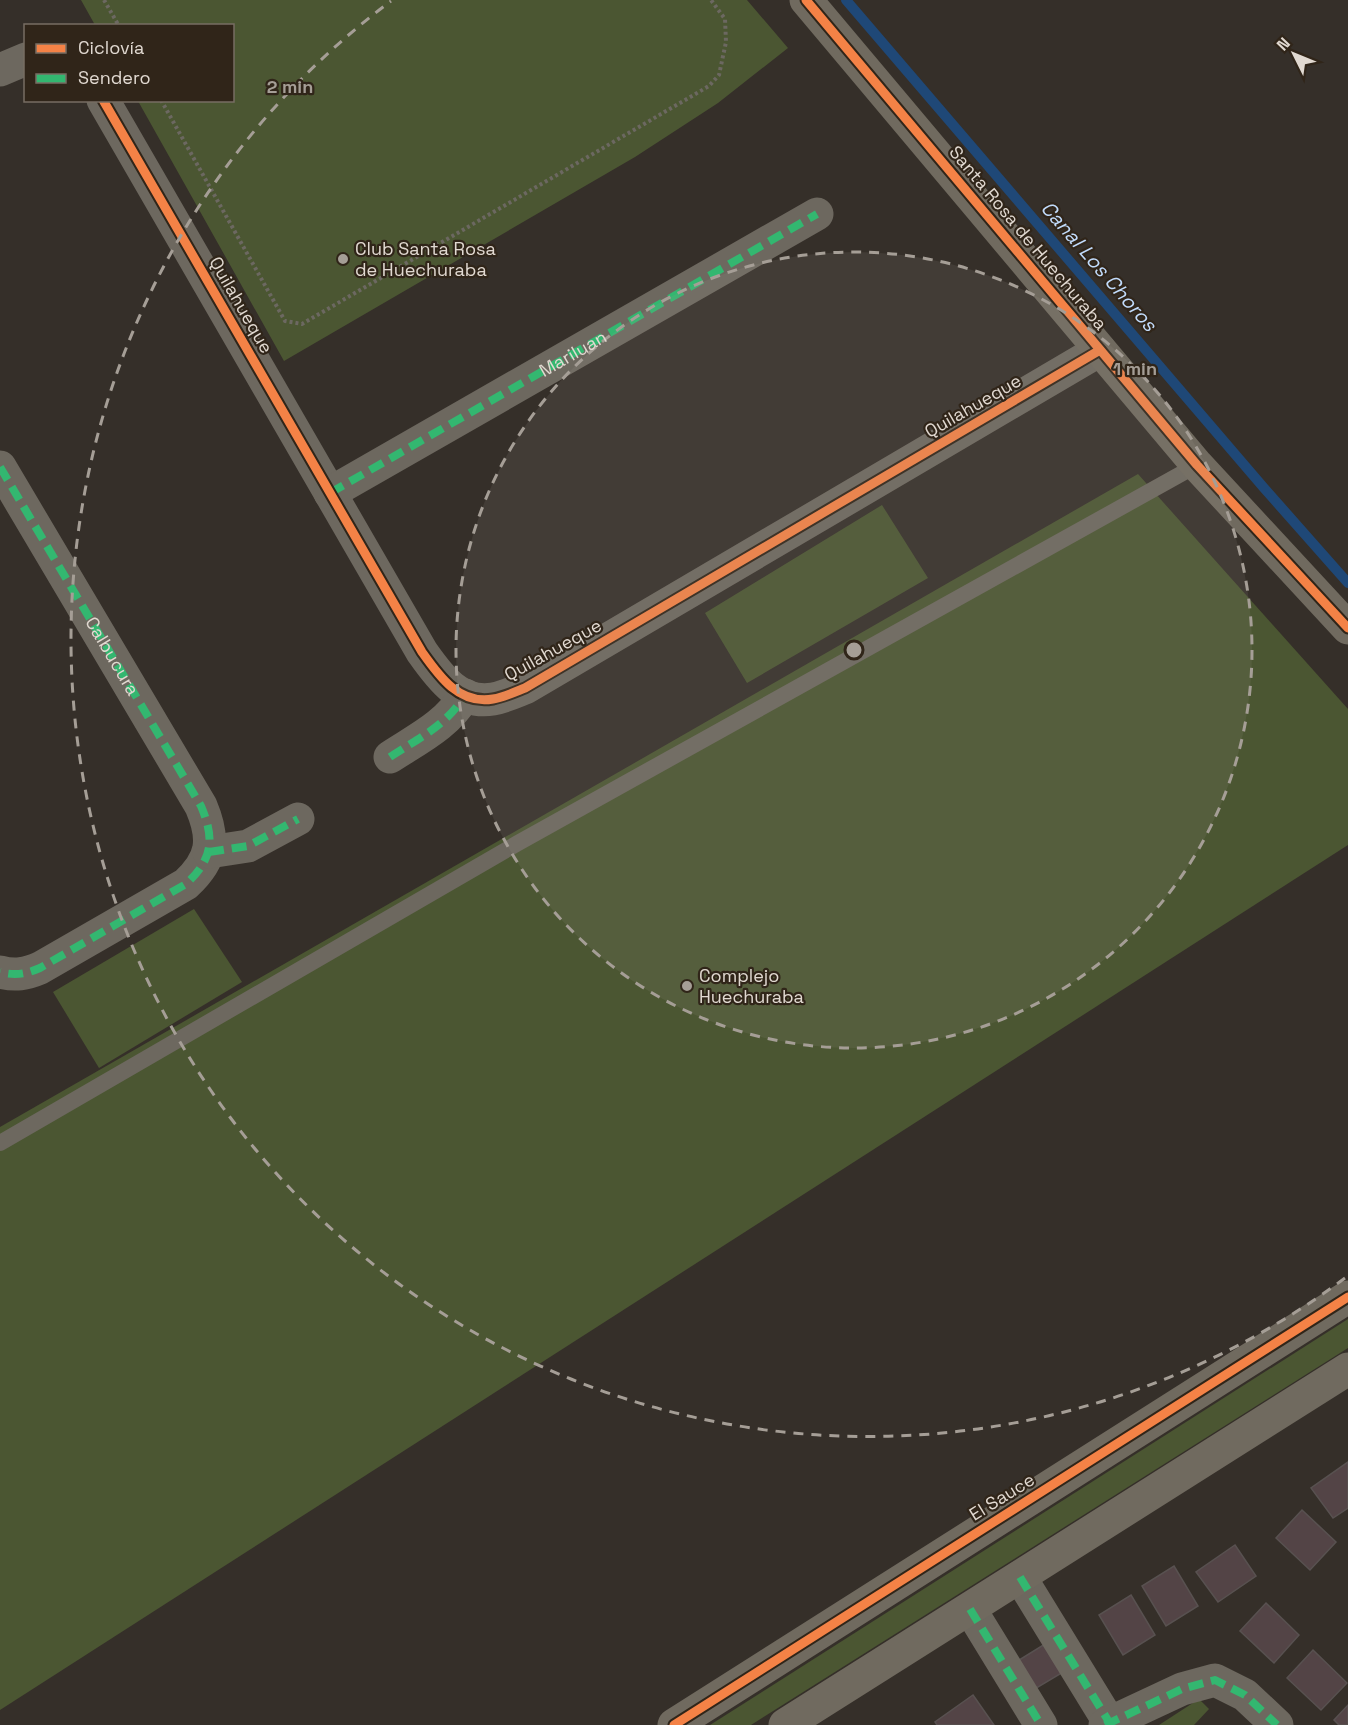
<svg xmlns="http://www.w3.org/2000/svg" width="1348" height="1725" font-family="'Space Grotesk',sans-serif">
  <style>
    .green { fill: #4b5632 }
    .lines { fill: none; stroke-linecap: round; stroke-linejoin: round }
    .stream { stroke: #1f4877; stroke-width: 10 }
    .building { fill: #534446; stroke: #585150; stroke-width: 1.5 }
    .path { stroke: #6c6861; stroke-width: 4; stroke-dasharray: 3 3; stroke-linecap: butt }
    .lane { stroke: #6d685f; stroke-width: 16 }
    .street { stroke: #6d685f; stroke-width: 33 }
    .secondary { stroke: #706a5f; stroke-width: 33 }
    .quiet { stroke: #33b770; stroke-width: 8; stroke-dasharray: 15 8; stroke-linecap: butt }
    .cycleway-casing { stroke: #302519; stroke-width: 13 }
    .cycleway { stroke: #f48246; stroke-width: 9 }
    .ring { fill: none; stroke: #a59e96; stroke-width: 3; stroke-dasharray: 10 8 }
    .poi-dot { fill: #a59e96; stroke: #302519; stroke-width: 2 }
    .labels { text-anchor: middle; stroke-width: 4.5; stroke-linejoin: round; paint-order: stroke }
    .street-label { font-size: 18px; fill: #e1d9d1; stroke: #302519 }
    .poi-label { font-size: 18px; fill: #e1d9d1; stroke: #302519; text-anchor: start }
    .water-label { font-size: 20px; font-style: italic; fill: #c1dbfb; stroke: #302519 }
    .centre { fill: #a59e96; stroke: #302519; stroke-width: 3 }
    .ring-label { font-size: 18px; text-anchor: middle; font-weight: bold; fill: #a59e96; stroke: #302519; stroke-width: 4.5; stroke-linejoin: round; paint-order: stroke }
  </style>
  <rect width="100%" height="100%" fill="#352f29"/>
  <!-- green -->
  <g class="green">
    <polygon points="81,0 747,0 788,48 718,103 635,157 284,361 138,101 232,100 232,26 95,25"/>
    <polygon points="1138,474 1348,709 1348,845 0,1710 0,1127"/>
    <polygon points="882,505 928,578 747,683 705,613"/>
    <polygon points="194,909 242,982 99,1068 53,992"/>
    <polygon points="1348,1319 1348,1348 751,1725 710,1725"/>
    <polygon points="1199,1699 1209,1709 1194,1725 1159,1725"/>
  </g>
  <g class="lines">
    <!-- stream -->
    <polyline class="stream" points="846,0 1264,488 1348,583"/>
  </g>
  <!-- building -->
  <g class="building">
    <polygon points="1348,1462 1348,1508 1333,1518 1311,1488"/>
    <polygon points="1302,1510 1336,1542 1310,1570 1276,1538"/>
    <polygon points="1235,1545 1256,1576 1218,1602 1196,1572"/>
    <polygon points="1174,1566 1198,1606 1166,1626 1142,1586"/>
    <polygon points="1131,1595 1155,1635 1123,1655 1099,1615"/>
    <polygon points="1266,1603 1299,1635 1274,1663 1240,1631"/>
    <polygon points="1053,1639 1070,1668 1033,1690 1016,1662"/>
    <polygon points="1313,1650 1347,1683 1321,1710 1287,1678"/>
    <polygon points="973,1695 994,1725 937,1725 935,1722"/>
    <polygon points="1348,1705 1348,1725 1339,1725 1334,1720"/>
  </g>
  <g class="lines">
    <!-- path -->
    <g class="path">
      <polyline points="104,0 119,26"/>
      <polyline points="161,100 285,321 302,324 709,86 719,75 726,42 725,19 711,0"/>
    </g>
    <!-- lane -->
    <polyline class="lane" points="0,1143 518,843 1197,465"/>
    <!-- street -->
    <g class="street">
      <polyline points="0,70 26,59"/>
      <path d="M 103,100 L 422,652 C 439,676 459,705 493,699 C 504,697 515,692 525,688 L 1100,350"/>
      <path d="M 0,467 L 201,806 C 215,839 213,859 186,884 L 40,968 C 26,974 15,976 0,972"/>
      <path id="s1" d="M 330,493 L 817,214"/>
      <path d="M 390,757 C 419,738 447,725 465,695"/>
      <polyline points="209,852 248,846 298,819"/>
      <polyline points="1020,1577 1109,1722"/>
      <polyline points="970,1609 1041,1725"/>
      <polyline points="1105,1725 1182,1689 1215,1680 1245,1695 1277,1725"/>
    </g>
    <!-- secondary -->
    <g class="secondary">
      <polyline points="806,0 1197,465 1348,628"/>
      <polyline points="674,1725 1348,1297"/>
      <polyline points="785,1725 1348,1369"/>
    </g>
    <!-- quiet -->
    <g class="quiet">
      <path id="s2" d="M 0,467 L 201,806 C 215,839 213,859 186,884 L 40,968 C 26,974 15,976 0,972"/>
      <polyline points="330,493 817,214"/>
      <path d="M 390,757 C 419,738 447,725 465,695"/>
      <polyline points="209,852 248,846 298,819"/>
      <polyline points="1020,1577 1109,1722"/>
      <polyline points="970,1609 1041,1725"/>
      <polyline points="1105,1725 1182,1689 1215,1680 1245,1695 1277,1725"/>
    </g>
    <defs>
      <g id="cycleway">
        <polyline points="806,0 1197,465 1348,628"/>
        <path d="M 103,100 L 422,652 C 439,676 459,705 493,699 C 504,697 515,692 525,688 L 1100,350"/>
        <polyline points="674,1725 1348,1297"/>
      </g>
    </defs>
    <!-- cycleway casing -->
    <use href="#cycleway" class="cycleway-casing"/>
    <!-- cycleway -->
    <use href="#cycleway" class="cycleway"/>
  </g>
  <!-- distance rings -->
  <circle cx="854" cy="650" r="398" fill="#a59e96" fill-opacity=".12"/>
  <g class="ring">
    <circle cx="854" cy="650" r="398"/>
    <path d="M1345 1278A797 797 0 1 1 391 1"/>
  </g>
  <!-- markers -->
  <g class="poi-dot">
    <circle cx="343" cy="259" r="6"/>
    <circle cx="687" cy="986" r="6"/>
  </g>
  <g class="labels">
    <!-- street labels -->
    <g class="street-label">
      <text transform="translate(1028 238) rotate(50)" y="6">Santa Rosa de Huechuraba</text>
      <text transform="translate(241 305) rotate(60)" y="6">Quilahueque</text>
      <text dy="6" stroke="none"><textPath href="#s1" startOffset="280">Mariluan</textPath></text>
      <text transform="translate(973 406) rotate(-30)" y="6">Quilahueque</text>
      <text transform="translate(553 650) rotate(-29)" y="6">Quilahueque</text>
      <text dy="6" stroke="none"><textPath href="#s2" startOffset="220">Calbucura</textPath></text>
      <text transform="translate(1002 1497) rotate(-32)" y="6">El Sauce</text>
    </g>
    <!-- poi labels -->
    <g class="poi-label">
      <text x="355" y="255">Club Santa Rosa<tspan x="355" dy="21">de Huechuraba</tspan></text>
      <text x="699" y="982">Complejo<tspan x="699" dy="21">Huechuraba</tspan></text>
    </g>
    <!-- water labels -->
    <g class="water-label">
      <text transform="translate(1099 266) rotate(49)" y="7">Canal Los Choros</text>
    </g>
  </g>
  <circle cx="854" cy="650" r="9" class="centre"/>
  <g class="ring-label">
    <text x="290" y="93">2 min</text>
    <text x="1135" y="375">1 min</text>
  </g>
  <!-- legend -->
  <rect x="24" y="24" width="210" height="78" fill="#302519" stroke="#776d63" stroke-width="1.5"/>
  <rect x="36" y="44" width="30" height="9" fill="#f48246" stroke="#776d63" stroke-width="1.5"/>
  <text x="78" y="54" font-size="18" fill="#e1d9d1">Ciclovía</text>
  <rect x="36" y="74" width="30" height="9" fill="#33b770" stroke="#776d63" stroke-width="1.5"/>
  <text x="78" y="84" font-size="18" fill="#e1d9d1">Sendero</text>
  <!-- north arrow -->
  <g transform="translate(1294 54) rotate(313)" stroke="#302519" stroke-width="4.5" paint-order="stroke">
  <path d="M0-4.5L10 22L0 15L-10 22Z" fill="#e1d9d1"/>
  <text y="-9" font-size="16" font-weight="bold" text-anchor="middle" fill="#e1d9d1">N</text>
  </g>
</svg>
